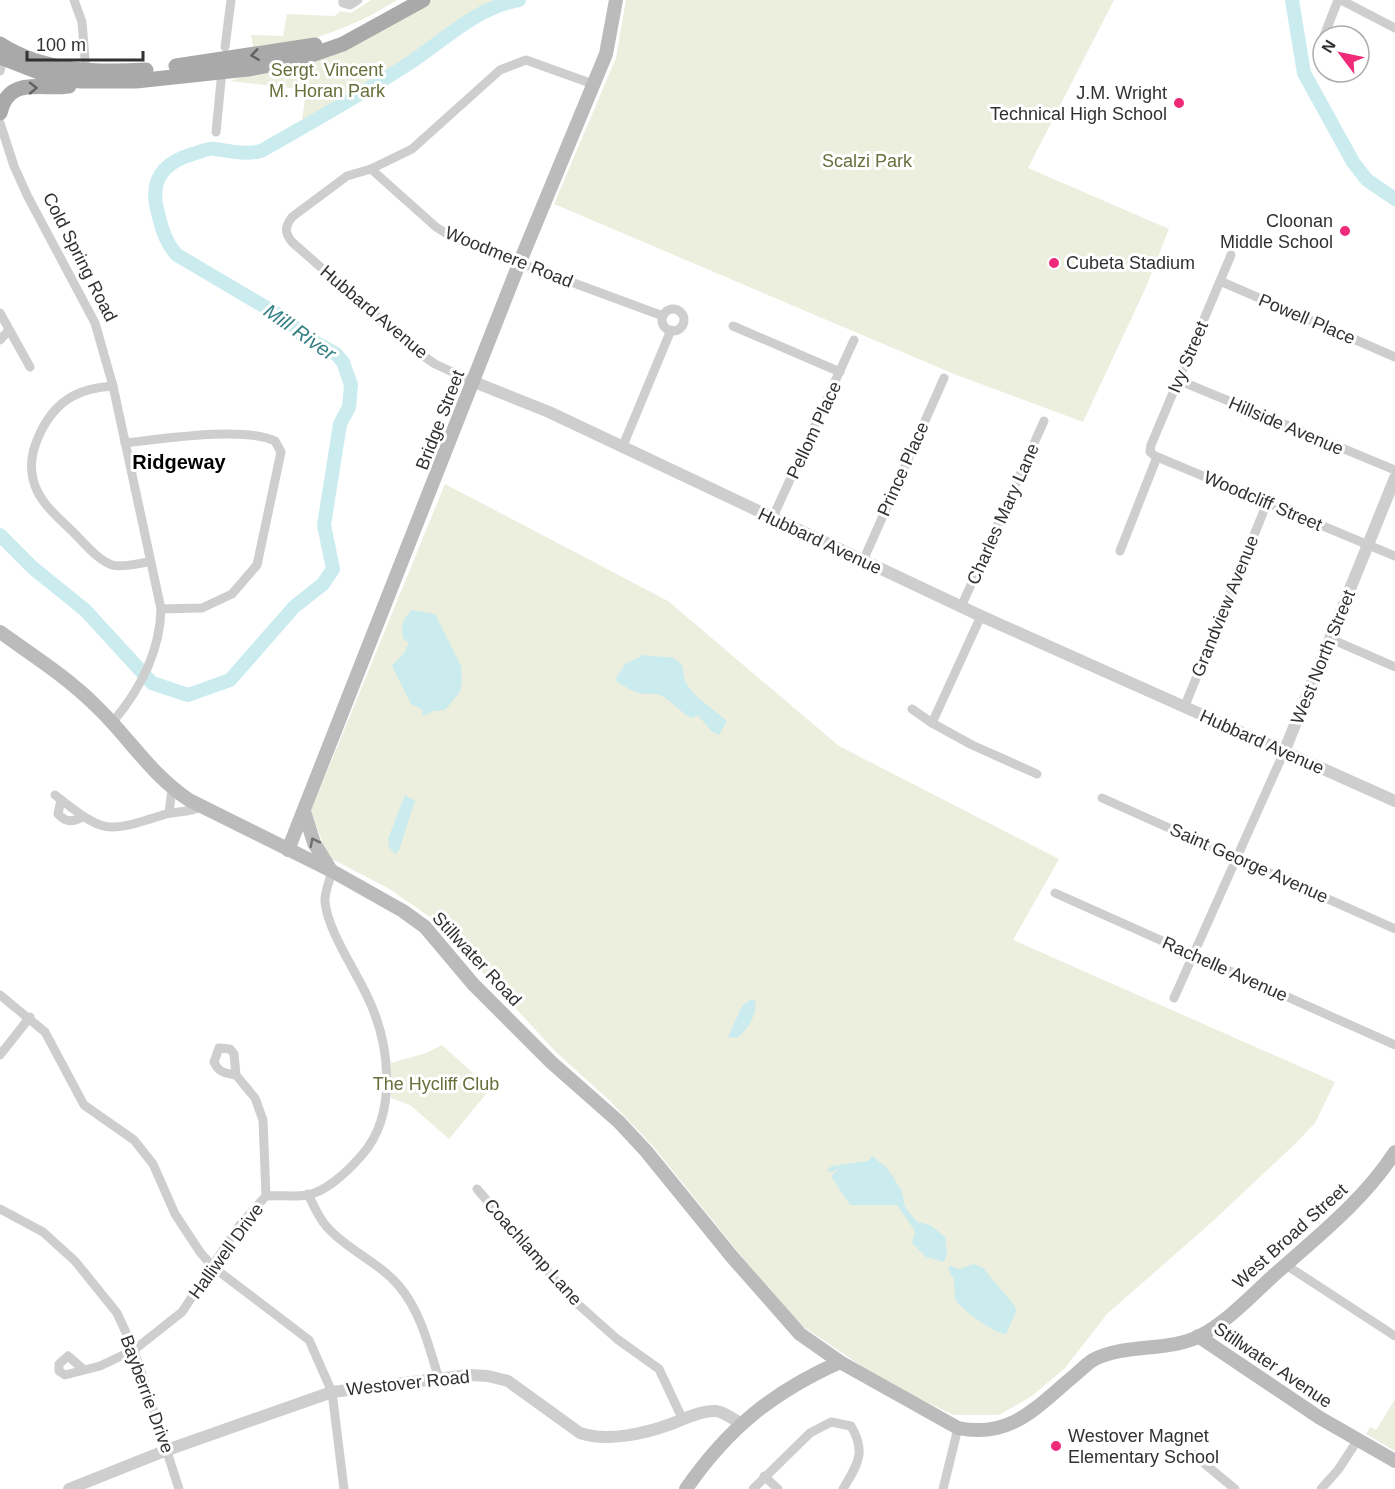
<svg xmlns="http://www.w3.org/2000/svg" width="1395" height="1489" font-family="Arial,sans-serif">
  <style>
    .green { fill: #eceede }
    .water { fill: #caecef }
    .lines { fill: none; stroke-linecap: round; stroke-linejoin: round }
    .river { stroke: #caecef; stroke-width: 14 }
    .minor { stroke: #cecece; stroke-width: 9 }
    .tertiary { stroke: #cecece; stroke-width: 12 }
    .secondary { stroke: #bbb; stroke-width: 14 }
    .primary { stroke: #a9a9a9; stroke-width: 15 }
    .oneway { stroke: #616161 }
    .oneway2 { stroke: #6f6f6f }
    .poi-dot { fill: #ef2b79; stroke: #fff; stroke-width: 2 }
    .labels { text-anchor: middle; stroke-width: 6; stroke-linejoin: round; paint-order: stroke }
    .park-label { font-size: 18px; fill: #65703b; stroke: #fff }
    .poi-label { font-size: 18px; fill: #313131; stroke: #fff; text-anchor: end }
    .street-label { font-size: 18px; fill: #313131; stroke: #fff }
    .water-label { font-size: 20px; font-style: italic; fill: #337f84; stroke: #fff }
    .neighbourhood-label { font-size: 20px; font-weight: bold; fill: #000; stroke: #fff }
  </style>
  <rect width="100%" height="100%" fill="#fff"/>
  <!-- green -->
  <g class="green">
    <path d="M 371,0 L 397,0 C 345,32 313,40 254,52 L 251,35 L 283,36 L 287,14 L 335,16 L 340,11 L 351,13 Z"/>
    <polygon points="432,0 493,0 344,98 302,121 306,90 230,81 404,17"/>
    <polygon points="626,0 1114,0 1028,168 1169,229 1146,287 1083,422 954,374 554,204 616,58"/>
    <polygon points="445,484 668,601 839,746 1059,859 1013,940 1335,1082 1315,1123 1296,1143 1213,1221 1107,1314 1065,1368 1032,1396 999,1415 954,1415 913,1396 863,1367 792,1319 652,1145 609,1100 556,1052 433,919 388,888 328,857 311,811"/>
    <polygon points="442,1045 490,1089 449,1139 410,1105 391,1098 391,1063 426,1053"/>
    <polygon points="1395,1399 1395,1451 1366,1434 1370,1427 1376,1430"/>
  </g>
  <!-- water -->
  <g class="water">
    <path d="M 412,610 L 435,614 L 461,666 L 462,681 L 460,692 L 445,710 L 432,711 L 429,714 L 422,715 L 423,710 L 411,704 L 392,666 L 405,652 L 409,642 L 404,640 C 400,628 402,619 412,610 Z"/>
    <path d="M 644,655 L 674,658 L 682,665 L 685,682 L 696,696 L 727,721 L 719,735 L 711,731 L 698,715 L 692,718 C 682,714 673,702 662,696 C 655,692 646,695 639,693 C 629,690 622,685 615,680 L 625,664 Z"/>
    <polygon points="405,795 415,801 399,850 395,854 389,847 388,839"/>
    <path d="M 751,999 L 755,1001 C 758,1013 747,1032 736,1038 L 728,1037 L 742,1006 Z"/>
    <polygon points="872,1156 887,1168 902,1191 905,1207 917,1222 930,1225 945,1237 947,1253 944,1262 926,1257 912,1243 915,1231 897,1205 850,1205 831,1176 839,1169 831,1172 827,1170 832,1166 868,1161"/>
    <path d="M 973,1264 L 982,1267 L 1015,1306 L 1016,1312 L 1006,1334 C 997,1335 960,1309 955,1299 L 954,1280 L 948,1269 L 950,1266 L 960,1269 Z"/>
  </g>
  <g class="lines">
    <!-- river -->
    <g class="river">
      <polyline points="1292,0 1304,73 1353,162 1367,180 1395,199"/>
      <path d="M 0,535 L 33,568 L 85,610 L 152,683 L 188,695 L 230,680 L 294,607 L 323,584 L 333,569 L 324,525 L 340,424 L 349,407 L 351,385 L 343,362 L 336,354 L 301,334 L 289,321 L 177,255 C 164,241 160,223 156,204 C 151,174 170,160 196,153 C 202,151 209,148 215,149 C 230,151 245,155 261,151 C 310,123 361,95 408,64 C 443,41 477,7 519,0"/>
    </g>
    <!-- minor -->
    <g class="minor">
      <polyline points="74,0 82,22 86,71"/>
      <polyline points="343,0 343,3 350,5 358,0"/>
      <polyline points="1341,0 1395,28"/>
      <polyline points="1324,36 1338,0"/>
      <polyline points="225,47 231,0"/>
      <polyline points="0,71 3,56"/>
      <path d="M 0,123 L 14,166 L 27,195 L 95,323 L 113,386 L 161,609 C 160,652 139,691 112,723"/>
      <polyline points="216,132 222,71"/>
      <polyline points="371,169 436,227 455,239 663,316"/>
      <polyline points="1231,255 1151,445 1150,452 1155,456 1395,556"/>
      <polyline points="1220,281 1395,357"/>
      <circle cx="673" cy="320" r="11"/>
      <polyline points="0,313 30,367"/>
      <polyline points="733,326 840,372"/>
      <polyline points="0,340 9,330"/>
      <polyline points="1178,380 1395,470"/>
      <path d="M 474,382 L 435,364 L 415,350 L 292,242 C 284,232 285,227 292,217 L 347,176 L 371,169 L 412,149 L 500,70 L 526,60 L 593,84"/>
      <path d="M 113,386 C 99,387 85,389 73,396 C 47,410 26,450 33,479 C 38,502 58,517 74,533 C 85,544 98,560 112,565 C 122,568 139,563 149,562"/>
      <path d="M 125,443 C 162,439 243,426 275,441 L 281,452 L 257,565 L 232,594 L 202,608 L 161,609"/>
      <polyline points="622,448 671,330"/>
      <polyline points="772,519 854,340"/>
      <polyline points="1120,551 1157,457"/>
      <polyline points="863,561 944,378"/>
      <polyline points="961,607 1044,421"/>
      <polyline points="1331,639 1395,667"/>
      <polyline points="1184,708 1267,503"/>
      <polyline points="912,709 932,723 981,616"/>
      <polyline points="932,723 972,745 1037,774"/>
      <path d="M 55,795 C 106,835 105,833 166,814 C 178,811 190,813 202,806"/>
      <polyline points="1102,798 1395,929"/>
      <path d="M 61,800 L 58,814 C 66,823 73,822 82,817"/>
      <polyline points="169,813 172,789"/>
      <polyline points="1055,893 1395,1045"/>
      <polyline points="0,995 45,1032 84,1105 134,1140 153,1164 175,1214 200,1252 213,1267 309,1340 332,1392 344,1489"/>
      <polyline points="1174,998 1284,752"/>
      <polyline points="0,1055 30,1017"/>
      <path d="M 236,1075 C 225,1073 219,1073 214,1062 L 219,1048 L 230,1049 L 234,1054 L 236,1075 L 255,1098 L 263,1120 L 266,1196"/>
      <polyline points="477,1189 571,1298 617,1339 659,1369 683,1420"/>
      <path d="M 308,1194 C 314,1206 318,1217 327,1227 C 347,1250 379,1262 399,1286 C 421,1312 429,1347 439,1379"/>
      <polyline points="0,1209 43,1232 75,1261 117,1313 134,1350 179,1489"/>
      <polyline points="1286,1265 1395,1336"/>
      <path d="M 83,1369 L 68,1356 L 59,1364 L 59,1371 L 65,1375 L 100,1366 L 134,1350 L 182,1312 L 239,1226 L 266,1196 C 279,1195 295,1197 308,1195 C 329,1190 348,1171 362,1155 C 398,1114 390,1044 368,998 C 356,971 328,932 325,902 C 324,893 330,880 332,871"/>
      <polyline points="1194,1455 1235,1489"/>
      <polyline points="764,1476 778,1489"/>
      <path d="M 753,1489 L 810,1433 L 831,1422 L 851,1426 C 867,1453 857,1465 843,1489"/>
      <polyline points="943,1489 958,1428"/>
      <polyline points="1321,1489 1338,1470 1357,1441"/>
    </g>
    <!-- tertiary -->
    <g class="tertiary">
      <polyline points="474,382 549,412 981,616 1395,801"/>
      <polyline points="1284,752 1395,478"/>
      <path d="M 69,1489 L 167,1450 L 332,1392 L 469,1375 L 488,1376 L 508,1381 L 580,1433 C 607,1442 644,1434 671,1424 C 684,1419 702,1410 716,1411 C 724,1412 733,1419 740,1423"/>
    </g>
    <!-- secondary -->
    <g class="secondary">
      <path d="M 0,632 C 32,655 67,677 95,705 C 129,737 149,773 189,800 L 332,871 L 403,911 L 425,927 L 473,984 L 551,1062 L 619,1122 L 646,1151 L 733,1258 L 800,1334 L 840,1362 L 958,1428 C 1008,1438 1033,1411 1069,1380 C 1077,1374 1085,1365 1093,1360 C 1126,1343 1168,1352 1200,1336 C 1228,1321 1251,1296 1274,1275 C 1317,1237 1363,1201 1395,1152"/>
      <polyline points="304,811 314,843 330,869"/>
      <polyline points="288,850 519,264 606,54 616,0"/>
      <polyline points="1198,1336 1320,1418 1395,1461"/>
      <path d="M 686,1489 C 728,1428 773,1392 840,1362"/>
    </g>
    <!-- primary -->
    <g class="primary">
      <path d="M 0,44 C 44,72 96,73 146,70"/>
      <polyline points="0,57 54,78 81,81 136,81 248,69 297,60 343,44 423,0"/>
      <polyline points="176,66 315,45"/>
      <path d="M 0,113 C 9,76 39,90 69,86"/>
    </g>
  </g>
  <!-- one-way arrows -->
  <defs><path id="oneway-chevron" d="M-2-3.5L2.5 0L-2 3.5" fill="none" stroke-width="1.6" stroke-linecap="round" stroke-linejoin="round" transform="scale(1.5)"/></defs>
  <g class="oneway">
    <use href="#oneway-chevron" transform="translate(255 55) rotate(172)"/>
    <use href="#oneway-chevron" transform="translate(33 88) rotate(-1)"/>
  </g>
  <use class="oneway2" href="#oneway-chevron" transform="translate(314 842) rotate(-117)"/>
  <!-- markers -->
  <g class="poi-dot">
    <circle cx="1179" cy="103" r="6"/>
    <circle cx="1345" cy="231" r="6"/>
    <circle cx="1054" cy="263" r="6"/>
    <circle cx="1056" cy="1446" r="6"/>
  </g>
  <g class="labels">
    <!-- park labels -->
    <g class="park-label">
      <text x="327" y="76">Sergt. Vincent<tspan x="327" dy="21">M. Horan Park</tspan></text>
      <text x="867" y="167">Scalzi Park</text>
      <text x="436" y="1090">The Hycliff Club</text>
    </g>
    <!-- poi labels -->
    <g class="poi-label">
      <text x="1167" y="99">J.M. Wright<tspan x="1167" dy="21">Technical High School</tspan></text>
      <text x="1333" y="227">Cloonan<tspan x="1333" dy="21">Middle School</tspan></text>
      <text x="1066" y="269" text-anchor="start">Cubeta Stadium</text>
      <text x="1068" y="1442" text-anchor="start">Westover Magnet<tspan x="1068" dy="21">Elementary School</tspan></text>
    </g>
    <!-- street labels -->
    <g class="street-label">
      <text transform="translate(80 257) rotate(63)" y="6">Cold Spring Road</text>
      <text transform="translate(509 257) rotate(22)" y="6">Woodmere Road</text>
      <text transform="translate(374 312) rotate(40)" y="6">Hubbard Avenue</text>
      <text transform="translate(1307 319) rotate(23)" y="6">Powell Place</text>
      <text transform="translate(1188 357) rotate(-67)" y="6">Ivy Street</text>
      <text transform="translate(440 420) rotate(-69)" y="6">Bridge Street</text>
      <text transform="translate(1286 426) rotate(23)" y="6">Hillside Avenue</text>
      <text transform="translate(814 430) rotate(-65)" y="6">Pellom Place</text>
      <text transform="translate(903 469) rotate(-66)" y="6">Prince Place</text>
      <text transform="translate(1263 501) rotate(23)" y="6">Woodcliff Street</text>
      <text transform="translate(1003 514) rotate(-66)" y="6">Charles Mary Lane</text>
      <text transform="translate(820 541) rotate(25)" y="6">Hubbard Avenue</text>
      <text transform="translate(1225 606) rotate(-68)" y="6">Grandview Avenue</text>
      <text transform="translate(1323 657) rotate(-68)" y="6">West North Street</text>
      <text transform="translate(1262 742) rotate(24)" y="6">Hubbard Avenue</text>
      <text transform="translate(1249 863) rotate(24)" y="6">Saint George Avenue</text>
      <text transform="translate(477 959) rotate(47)" y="6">Stillwater Road</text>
      <text transform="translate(1225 969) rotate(24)" y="6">Rachelle Avenue</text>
      <text transform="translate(1290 1236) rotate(-42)" y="6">West Broad Street</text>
      <text transform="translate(226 1251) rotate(-54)" y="6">Halliwell Drive</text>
      <text transform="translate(533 1252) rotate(48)" y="6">Coachlamp Lane</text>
      <text transform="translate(1273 1365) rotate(34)" y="6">Stillwater Avenue</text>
      <text transform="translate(408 1383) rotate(-6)" y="6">Westover Road</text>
      <text transform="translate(147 1394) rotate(70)" y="6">Bayberrie Drive</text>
    </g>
    <!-- water labels -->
    <g class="water-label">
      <text transform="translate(300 332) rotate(35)" y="7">Mill River</text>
    </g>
    <!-- neighbourhood labels -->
    <g class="neighbourhood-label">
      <text x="179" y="469">Ridgeway</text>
    </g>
  </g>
  <!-- north arrow -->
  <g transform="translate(1341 54) rotate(302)"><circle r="28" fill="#ffffff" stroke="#adadad" stroke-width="1.5"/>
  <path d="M0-4.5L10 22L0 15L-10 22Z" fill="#ef2b79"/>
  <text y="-9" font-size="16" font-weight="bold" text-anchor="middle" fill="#313131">N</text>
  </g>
  <!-- scale -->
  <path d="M27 51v9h116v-9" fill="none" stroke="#313131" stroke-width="3"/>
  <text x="36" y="51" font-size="18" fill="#313131" stroke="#ffffff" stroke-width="4.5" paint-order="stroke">100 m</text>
</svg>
